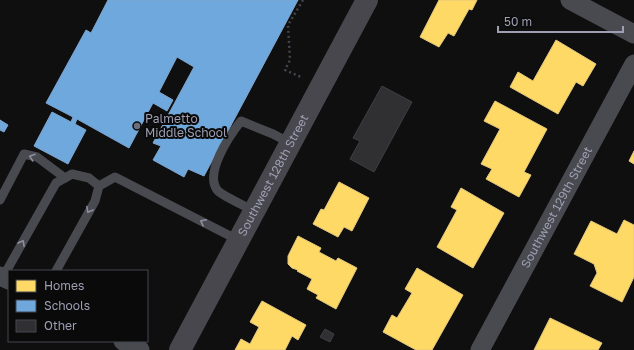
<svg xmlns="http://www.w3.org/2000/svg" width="634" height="350" font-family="'Golos Text',sans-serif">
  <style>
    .homes { fill: #ffd966; stroke: #e2c87d }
    .schools { fill: #6fa8dc; stroke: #7da5d0 }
    .building { fill: #303033; stroke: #3e3e44 }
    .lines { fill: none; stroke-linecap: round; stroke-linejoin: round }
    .path { stroke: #44454b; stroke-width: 2.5; stroke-dasharray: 2 3; stroke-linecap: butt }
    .lane { stroke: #494a50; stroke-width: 9 }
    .street { stroke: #494a50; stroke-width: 19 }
    .secondary { stroke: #48474d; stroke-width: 22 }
    .oneway { stroke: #8d8e9f }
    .poi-dot { fill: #6c6d7a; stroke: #0a0a0b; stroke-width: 1.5 }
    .labels { text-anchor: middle; stroke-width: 4; stroke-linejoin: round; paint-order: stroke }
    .poi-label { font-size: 12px; fill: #9e9fb3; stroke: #0a0a0b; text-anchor: start }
    .street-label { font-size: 12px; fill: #9e9fb3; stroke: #0a0a0b }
  </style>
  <rect width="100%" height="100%" fill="#0f0f10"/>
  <!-- homes -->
  <g class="homes">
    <polygon points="439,0 477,0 472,10 469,9 454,36 448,33 439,47 420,37"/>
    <polygon points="556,40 596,64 583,86 576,82 558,114 510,87 518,72 533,81"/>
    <polygon points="495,101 547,129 524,172 531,175 519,197 486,179 492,169 481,164 500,129 484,121"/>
    <polygon points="634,151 634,164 629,161"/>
    <polygon points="339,182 369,198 352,231 344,227 338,237 313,224 321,209 324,210"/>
    <polygon points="461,188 504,213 473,268 437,247 457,210 451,207"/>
    <polygon points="624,220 634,225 634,277 622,302 590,286 597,273 594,264 574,254 591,221 617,234"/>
    <polygon points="298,236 321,248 319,252 336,261 338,258 357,268 336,309 316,298 318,295 307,289 312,279 297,271 298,270 292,268 288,264 288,256"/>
    <polygon points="417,268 463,295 432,350 416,350 383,332 392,315 397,318 412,293 405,289"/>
    <polygon points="262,301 306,325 298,340 292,336 285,350 235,350 241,339 250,344 259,327 250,322"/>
    <polygon points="550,318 602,343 598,350 534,350"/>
  </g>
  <!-- schools -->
  <g class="schools">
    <polygon points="108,0 298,0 204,176 188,169 184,177 153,160 161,146 153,143 194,67 177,57 159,92 173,100 167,111 153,103 129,148 77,119 75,124 86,130 68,164 34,146 52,112 71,122 73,117 46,103 86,30 91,33"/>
    <polygon points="0,120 8,125 4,132 0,130"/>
  </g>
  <!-- building -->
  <g class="building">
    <polygon points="382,86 412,102 374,172 350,159 360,141 353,138"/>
    <polygon points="325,329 334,334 330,342 320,337"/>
  </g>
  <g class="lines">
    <!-- path -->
    <polyline class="path" points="303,0 288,25 290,60 285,70 303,78"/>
    <!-- lane -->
    <g class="lane">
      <polyline points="99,186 115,177 238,240"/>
      <polyline points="0,200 24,154 37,157 65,178"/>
      <path d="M 254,211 C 247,207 223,196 218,191 C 203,174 230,135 241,121 L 273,134 L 290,143"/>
      <polyline points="3,277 56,183 72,174 89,178 99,186 95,201 56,271"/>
    </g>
    <!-- street -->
    <g class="street">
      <polyline points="570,0 634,34"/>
      <polyline points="0,276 9,280"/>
      <polyline points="123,341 140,350"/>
      <path id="s1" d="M 480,350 L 634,64"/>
    </g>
    <!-- secondary -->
    <path class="secondary" id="s2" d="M 180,350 L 367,0"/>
  </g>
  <!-- one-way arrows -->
  <defs><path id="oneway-chevron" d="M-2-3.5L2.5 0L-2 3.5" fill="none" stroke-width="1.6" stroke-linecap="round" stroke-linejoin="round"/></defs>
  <g class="oneway">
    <use href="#oneway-chevron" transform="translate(32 157) rotate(-161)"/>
    <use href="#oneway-chevron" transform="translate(89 210) rotate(119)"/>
    <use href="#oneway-chevron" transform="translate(203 222) rotate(-153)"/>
    <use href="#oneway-chevron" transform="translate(22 243) rotate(-61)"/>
  </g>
  <!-- markers -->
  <circle class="poi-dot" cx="137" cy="126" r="4"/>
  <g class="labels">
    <!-- poi labels -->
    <g class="poi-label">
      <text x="145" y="123">Palmetto<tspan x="145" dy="14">Middle School</tspan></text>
    </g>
    <!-- street labels -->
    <g class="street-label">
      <text dy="4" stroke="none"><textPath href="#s2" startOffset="198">Southwest 128th Street</textPath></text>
      <text dy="4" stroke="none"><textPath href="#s1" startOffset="162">Southwest 129th Street</textPath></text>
    </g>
  </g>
  <!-- legend -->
  <rect x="8" y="270" width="140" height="72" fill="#0a0a0b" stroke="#45464e"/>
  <rect x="16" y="280" width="20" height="12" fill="#ffd966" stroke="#45464e"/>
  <text x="44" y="290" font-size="12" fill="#9e9fb3">Homes</text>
  <rect x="16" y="300" width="20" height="12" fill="#6fa8dc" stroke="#45464e"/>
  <text x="44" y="310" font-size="12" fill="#9e9fb3">Schools</text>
  <rect x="16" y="320" width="20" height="12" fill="#303033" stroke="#45464e"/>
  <text x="44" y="330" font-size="12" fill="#9e9fb3">Other</text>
  <!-- scale -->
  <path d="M498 26v6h125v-6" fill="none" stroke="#9e9fb3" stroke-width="2"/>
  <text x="504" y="26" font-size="12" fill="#9e9fb3" stroke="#0a0a0b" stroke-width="3" paint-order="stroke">50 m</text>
</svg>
